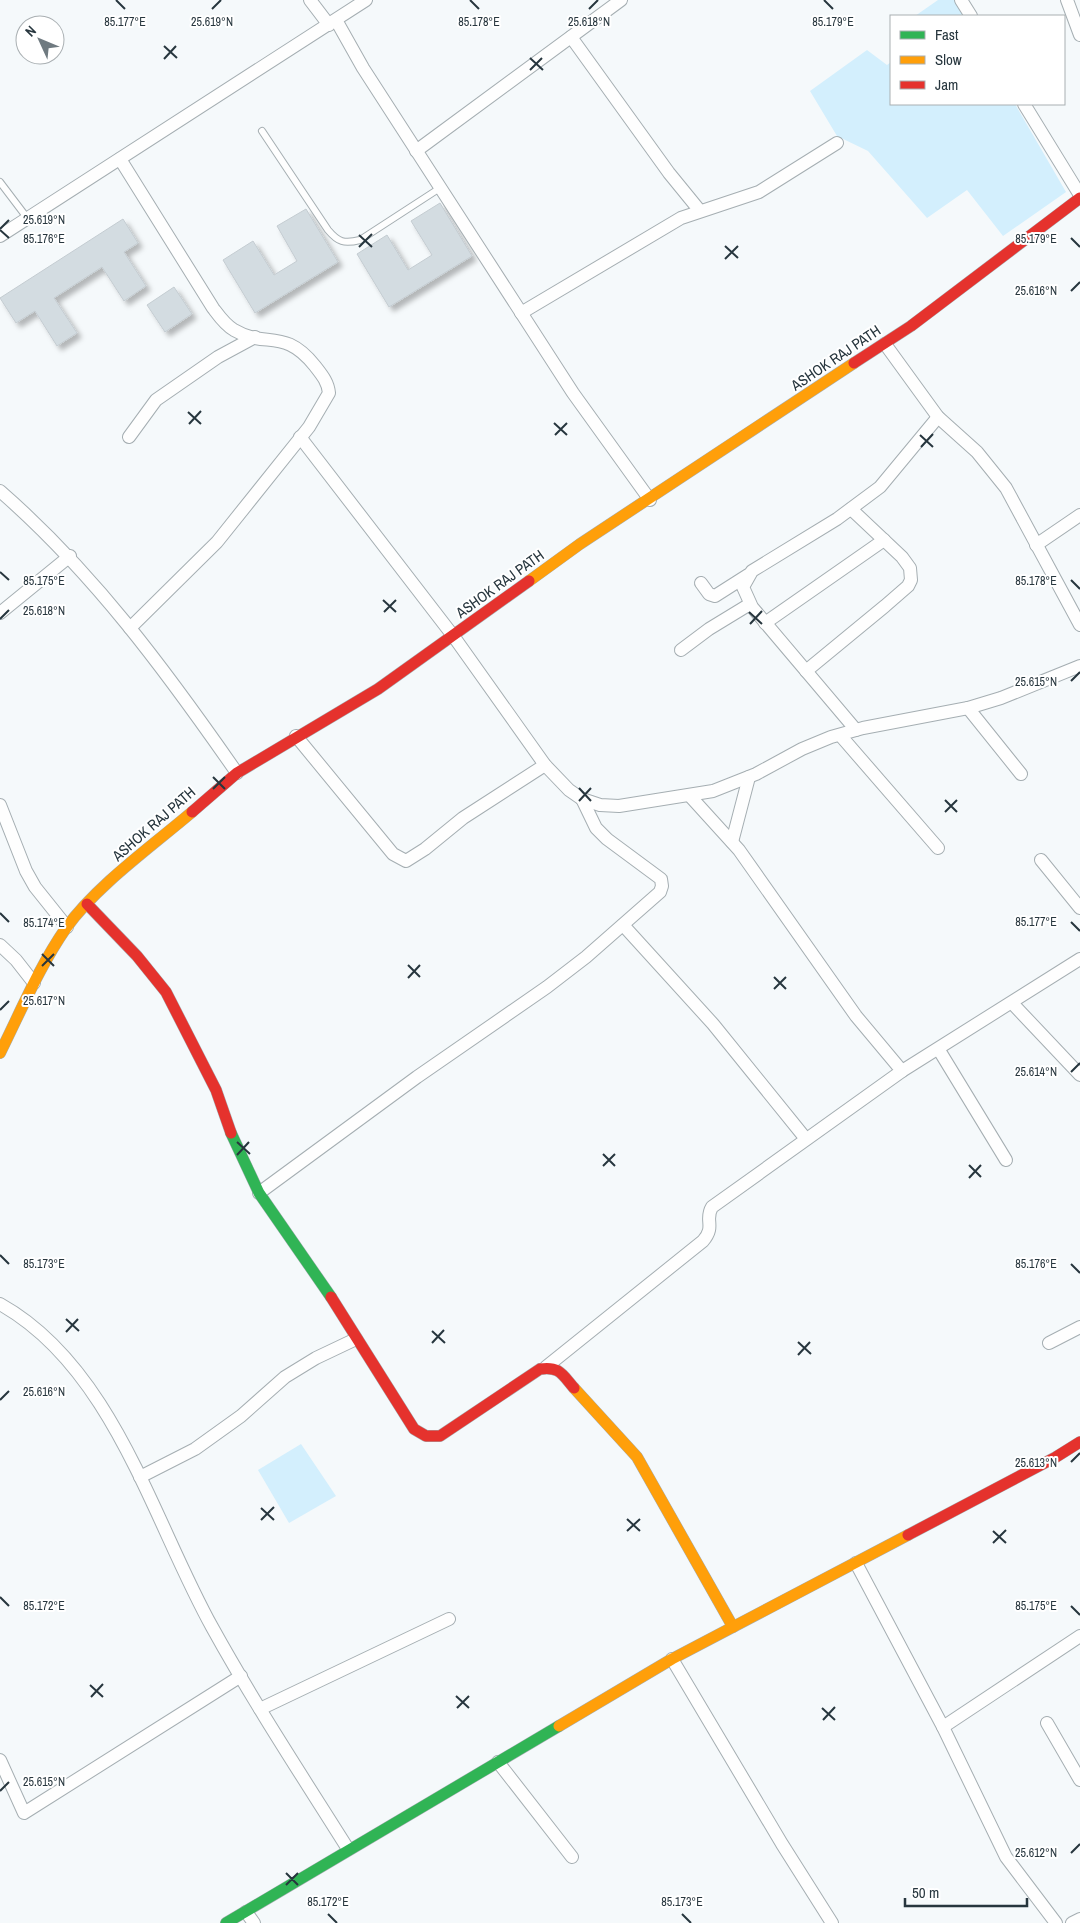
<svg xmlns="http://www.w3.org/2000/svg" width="1080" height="1923" font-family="'Archivo Narrow',sans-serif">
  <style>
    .green { fill: #d3effd }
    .building { fill: #d3dce1; stroke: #c4ccd1; filter: url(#shadow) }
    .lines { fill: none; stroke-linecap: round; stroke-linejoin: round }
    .lane-casing { stroke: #a5aeb2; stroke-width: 8 }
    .street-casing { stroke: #a5aeb2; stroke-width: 14 }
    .fast-casing { stroke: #a5aeb2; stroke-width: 12 }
    .slow-casing { stroke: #a5aeb2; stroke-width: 12 }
    .jam-casing { stroke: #a5aeb2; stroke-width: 12 }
    .lane { stroke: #fefefe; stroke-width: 6 }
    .street { stroke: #fefefe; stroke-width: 12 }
    .fast { stroke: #30b455; stroke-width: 11 }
    .slow { stroke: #ff9f0a; stroke-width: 11 }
    .jam { stroke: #e5322d; stroke-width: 11 }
    .ticks { fill: none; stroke: #27363e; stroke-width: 2 }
    .labels { text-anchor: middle; stroke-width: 4; stroke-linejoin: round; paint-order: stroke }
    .street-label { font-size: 15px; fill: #27363e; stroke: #fff }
    .ticks-label { font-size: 12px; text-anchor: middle; fill: #27363e; stroke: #fff; stroke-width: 4; stroke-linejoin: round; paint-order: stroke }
  </style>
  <defs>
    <filter id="shadow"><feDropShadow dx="4.5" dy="4.5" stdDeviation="2.5" flood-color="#0004"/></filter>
  </defs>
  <rect width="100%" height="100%" fill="#f5f9fb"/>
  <!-- green -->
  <g class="green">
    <polygon points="938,0 955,0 964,16 915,16"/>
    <polygon points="867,50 887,65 891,62 891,104 1015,104 1066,192 1003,236 967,190 927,218 868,151 837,136 810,91"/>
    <polygon points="301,1444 336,1496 289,1523 258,1470"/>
  </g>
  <!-- building -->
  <g class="building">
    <polygon points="440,203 472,256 389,307 357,254 387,235 408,270 432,255 411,221"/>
    <polygon points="306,209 338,262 255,313 223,260 253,241 274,275 297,261 277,226"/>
    <polygon points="123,219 138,243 124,252 146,286 124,301 102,267 54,298 77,333 57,346 35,311 16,323 0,298"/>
    <polygon points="174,287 192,314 165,332 147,305"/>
  </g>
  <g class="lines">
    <defs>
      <g id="lane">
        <path d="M 262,131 L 328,230 C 338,242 344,244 360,240 L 440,188"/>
        <polyline points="0,182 28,219"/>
      </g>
      <g id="street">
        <polyline points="310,0 329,25"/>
        <polyline points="961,0 971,16"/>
        <polyline points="1067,0 1080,35"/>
        <polyline points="336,20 363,68 573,393 650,500"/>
        <polyline points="571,37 669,173 700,211"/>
        <polyline points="1024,104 1080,195"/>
        <polyline points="416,151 621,0"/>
        <path d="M 120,159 L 213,308 C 219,316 225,325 234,330 C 266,349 284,327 315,366 C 322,375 328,382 329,393 L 309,427 L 217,542 L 130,628"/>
        <polyline points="0,236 366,0"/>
        <polyline points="521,313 681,218 759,192 837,143"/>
        <polyline points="885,344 938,417 977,452 1006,488 1080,625"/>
        <polyline points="129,437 156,400 218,357 255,337"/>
        <polyline points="300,437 454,637 545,765 569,790 582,799 600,805 619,806 713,791 756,774 802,749 831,737 863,728 968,708 1001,698 1080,666"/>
        <path d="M 0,491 C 94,573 166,671 237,773"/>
        <polyline points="1036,545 1080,515"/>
        <polyline points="701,583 709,594 715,596 748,575"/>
        <polyline points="0,613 70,556"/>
        <polyline points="765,623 884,540"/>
        <polyline points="681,650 709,629 750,604"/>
        <polyline points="806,671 885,606 908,586 911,580 910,568 902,557 851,509"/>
        <polyline points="968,708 1021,774"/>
        <polyline points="856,730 752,607 743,587 752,571 837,519 880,487 938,417"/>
        <polyline points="840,735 938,848"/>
        <polyline points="296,736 393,854 406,861 425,849 463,818 545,765"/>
        <polyline points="0,805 26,871 35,887 67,927"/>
        <polyline points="732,842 749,777"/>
        <polyline points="1041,860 1080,908"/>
        <polyline points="623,925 713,1024 806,1139"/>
        <polyline points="0,945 16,960 34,983"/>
        <polyline points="1012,1003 1080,1075"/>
        <polyline points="939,1050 1006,1160"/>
        <polyline points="902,1071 1080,959"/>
        <polyline points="259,1193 417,1077 547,987 586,957 660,892 662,886 661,879 607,839 596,828 582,799"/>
        <path d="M 0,1304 C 113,1367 153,1521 212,1627 C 254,1703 302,1776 348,1849"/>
        <polyline points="1049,1343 1080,1327"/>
        <path d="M 546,1367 L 703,1241 C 716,1226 704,1220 712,1207 L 902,1071 L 856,1016 L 739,850 L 690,796"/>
        <polyline points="140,1477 195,1449 241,1416 285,1377 316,1358 356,1339"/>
        <polyline points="856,1563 943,1727 1006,1857 1056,1923"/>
        <polyline points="672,1659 782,1844 832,1923"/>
        <polyline points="260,1709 449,1619"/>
        <polyline points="1047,1723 1080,1780"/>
        <polyline points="943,1727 1080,1636"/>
        <polyline points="0,1760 24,1813 241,1676"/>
        <polyline points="498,1762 572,1857"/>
        <polyline points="246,1912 254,1923"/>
        <polyline points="1072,1923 1080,1919"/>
      </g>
      <g id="fast">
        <polyline points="231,1133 259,1193 331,1297"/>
        <polyline points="226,1923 559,1726"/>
      </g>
      <g id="slow">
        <polyline points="529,581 580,544 854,363"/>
        <path d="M 0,1053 C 21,1011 39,967 66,928 C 96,886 152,846 192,812"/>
        <polyline points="574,1388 637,1457 733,1627"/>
        <polyline points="559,1726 672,1659 908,1535"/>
      </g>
      <g id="jam">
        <polyline points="854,363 911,326 1080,198"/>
        <polyline points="192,812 237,773 378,689 529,581"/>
        <polyline points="87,904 137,956 166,992 216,1090 231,1133"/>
        <path d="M 331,1297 L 414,1429 L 426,1436 L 440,1436 L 540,1369 C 559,1366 562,1374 574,1388"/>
        <polyline points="908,1535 1056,1457 1080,1442"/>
      </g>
    </defs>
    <!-- lane casing -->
    <use href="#lane" class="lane-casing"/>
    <!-- street casing -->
    <use href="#street" class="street-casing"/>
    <!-- fast casing -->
    <use href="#fast" class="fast-casing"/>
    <!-- slow casing -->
    <use href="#slow" class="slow-casing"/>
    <!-- jam casing -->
    <use href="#jam" class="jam-casing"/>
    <!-- lane -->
    <use href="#lane" class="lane"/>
    <!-- street -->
    <use href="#street" class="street"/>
    <!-- fast -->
    <use href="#fast" class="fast"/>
    <!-- slow -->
    <use href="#slow" class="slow"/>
    <!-- jam -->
    <use href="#jam" class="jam"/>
  </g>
  <!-- ticks -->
  <path class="ticks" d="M 116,0 L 125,9M 470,0 L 479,9M 824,0 L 833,9M 212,9 L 221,0M 589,9 L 598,0M 164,46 L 177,58M 530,58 L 543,70M 164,59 L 176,46M 530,70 L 542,58M 0,229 L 9,220M 0,230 L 9,238M 359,235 L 372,247M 1071,238 L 1080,247M 725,246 L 738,258M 359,247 L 372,234M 725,259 L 738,246M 1071,291 L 1080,282M 188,412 L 201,424M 554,423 L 567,435M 189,424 L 201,411M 555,435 L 567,423M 920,435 L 933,447M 921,447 L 933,434M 0,572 L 9,580M 1071,580 L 1080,589M 383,600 L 396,612M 384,612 L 396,600M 749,612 L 762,624M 0,619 L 9,610M 750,624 L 762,611M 1071,681 L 1080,672M 213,777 L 225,789M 579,788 L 591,801M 213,789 L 225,777M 945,800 L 957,812M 579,801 L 591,788M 945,812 L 957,800M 0,913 L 9,922M 1071,922 L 1080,931M 42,954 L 54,966M 408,965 L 420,977M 42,966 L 54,954M 774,977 L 786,989M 408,978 L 420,965M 774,989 L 786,977M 0,1010 L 9,1001M 1071,1072 L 1080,1063M 237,1142 L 250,1154M 603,1154 L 615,1166M 237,1155 L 249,1142M 969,1165 L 981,1177M 603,1166 L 615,1154M 969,1178 L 981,1165M 0,1255 L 9,1264M 1071,1264 L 1080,1273M 66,1319 L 79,1331M 432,1331 L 445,1343M 66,1332 L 78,1319M 798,1342 L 811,1354M 432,1343 L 444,1330M 798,1355 L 810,1342M 0,1400 L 9,1391M 1071,1462 L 1080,1453M 261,1508 L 274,1520M 627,1519 L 640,1531M 261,1520 L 274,1507M 627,1531 L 640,1519M 993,1531 L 1006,1543M 993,1543 L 1006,1530M 0,1597 L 9,1606M 1071,1606 L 1080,1615M 90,1685 L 103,1697M 456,1696 L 469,1708M 91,1697 L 103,1684M 457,1708 L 469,1696M 822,1708 L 835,1720M 823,1720 L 835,1707M 0,1791 L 9,1782M 1071,1853 L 1080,1844M 286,1873 L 298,1885M 286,1885 L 298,1873M 328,1914 L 337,1923M 682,1914 L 691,1923"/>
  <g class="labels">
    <!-- street labels -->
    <g class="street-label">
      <text transform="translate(836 358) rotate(-34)" y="5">ASHOK RAJ PATH</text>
      <text transform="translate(500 584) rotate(-36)" y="5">ASHOK RAJ PATH</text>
      <text transform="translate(154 824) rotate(-41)" y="5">ASHOK RAJ PATH</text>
    </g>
  </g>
  <g class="ticks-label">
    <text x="125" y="26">85.177°E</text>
    <text x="479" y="26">85.178°E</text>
    <text x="833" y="26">85.179°E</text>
    <text x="212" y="26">25.619°N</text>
    <text x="589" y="26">25.618°N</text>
    <text x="44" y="224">25.619°N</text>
    <text x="1036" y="243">85.179°E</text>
    <text x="44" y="243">85.176°E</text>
    <text x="1036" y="295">25.616°N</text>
    <text x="1036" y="585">85.178°E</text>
    <text x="44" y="585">85.175°E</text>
    <text x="44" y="615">25.618°N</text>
    <text x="1036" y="686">25.615°N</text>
    <text x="1036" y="926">85.177°E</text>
    <text x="44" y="927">85.174°E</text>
    <text x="44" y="1005">25.617°N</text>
    <text x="1036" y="1076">25.614°N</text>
    <text x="1036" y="1268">85.176°E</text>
    <text x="44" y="1268">85.173°E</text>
    <text x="44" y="1396">25.616°N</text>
    <text x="1036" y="1467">25.613°N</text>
    <text x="1036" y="1610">85.175°E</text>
    <text x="44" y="1610">85.172°E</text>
    <text x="44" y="1786">25.615°N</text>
    <text x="1036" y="1857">25.612°N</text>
    <text x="328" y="1906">85.172°E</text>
    <text x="682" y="1906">85.173°E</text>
  </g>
  <!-- legend -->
  <rect x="890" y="15" width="175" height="90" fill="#ffffff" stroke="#a9afb2"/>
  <rect x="900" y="31" width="25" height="8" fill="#30b455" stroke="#a9afb2"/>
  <text x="935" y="40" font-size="15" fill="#27363e">Fast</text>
  <rect x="900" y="56" width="25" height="8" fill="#ff9f0a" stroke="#a9afb2"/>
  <text x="935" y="65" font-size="15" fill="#27363e">Slow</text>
  <rect x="900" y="81" width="25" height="8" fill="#e5322d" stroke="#a9afb2"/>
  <text x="935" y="90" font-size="15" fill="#27363e">Jam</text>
  <!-- north arrow -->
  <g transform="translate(40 40) rotate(314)"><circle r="24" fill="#ffffff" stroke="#a9afb2"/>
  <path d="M0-4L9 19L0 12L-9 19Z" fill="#6f7a80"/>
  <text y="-8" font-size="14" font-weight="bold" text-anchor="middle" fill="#27363e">N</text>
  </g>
  <!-- scale -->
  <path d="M905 1898v8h122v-8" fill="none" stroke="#27363e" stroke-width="2.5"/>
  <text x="912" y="1898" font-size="15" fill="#27363e" stroke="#ffffff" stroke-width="4" paint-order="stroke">50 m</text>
</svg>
